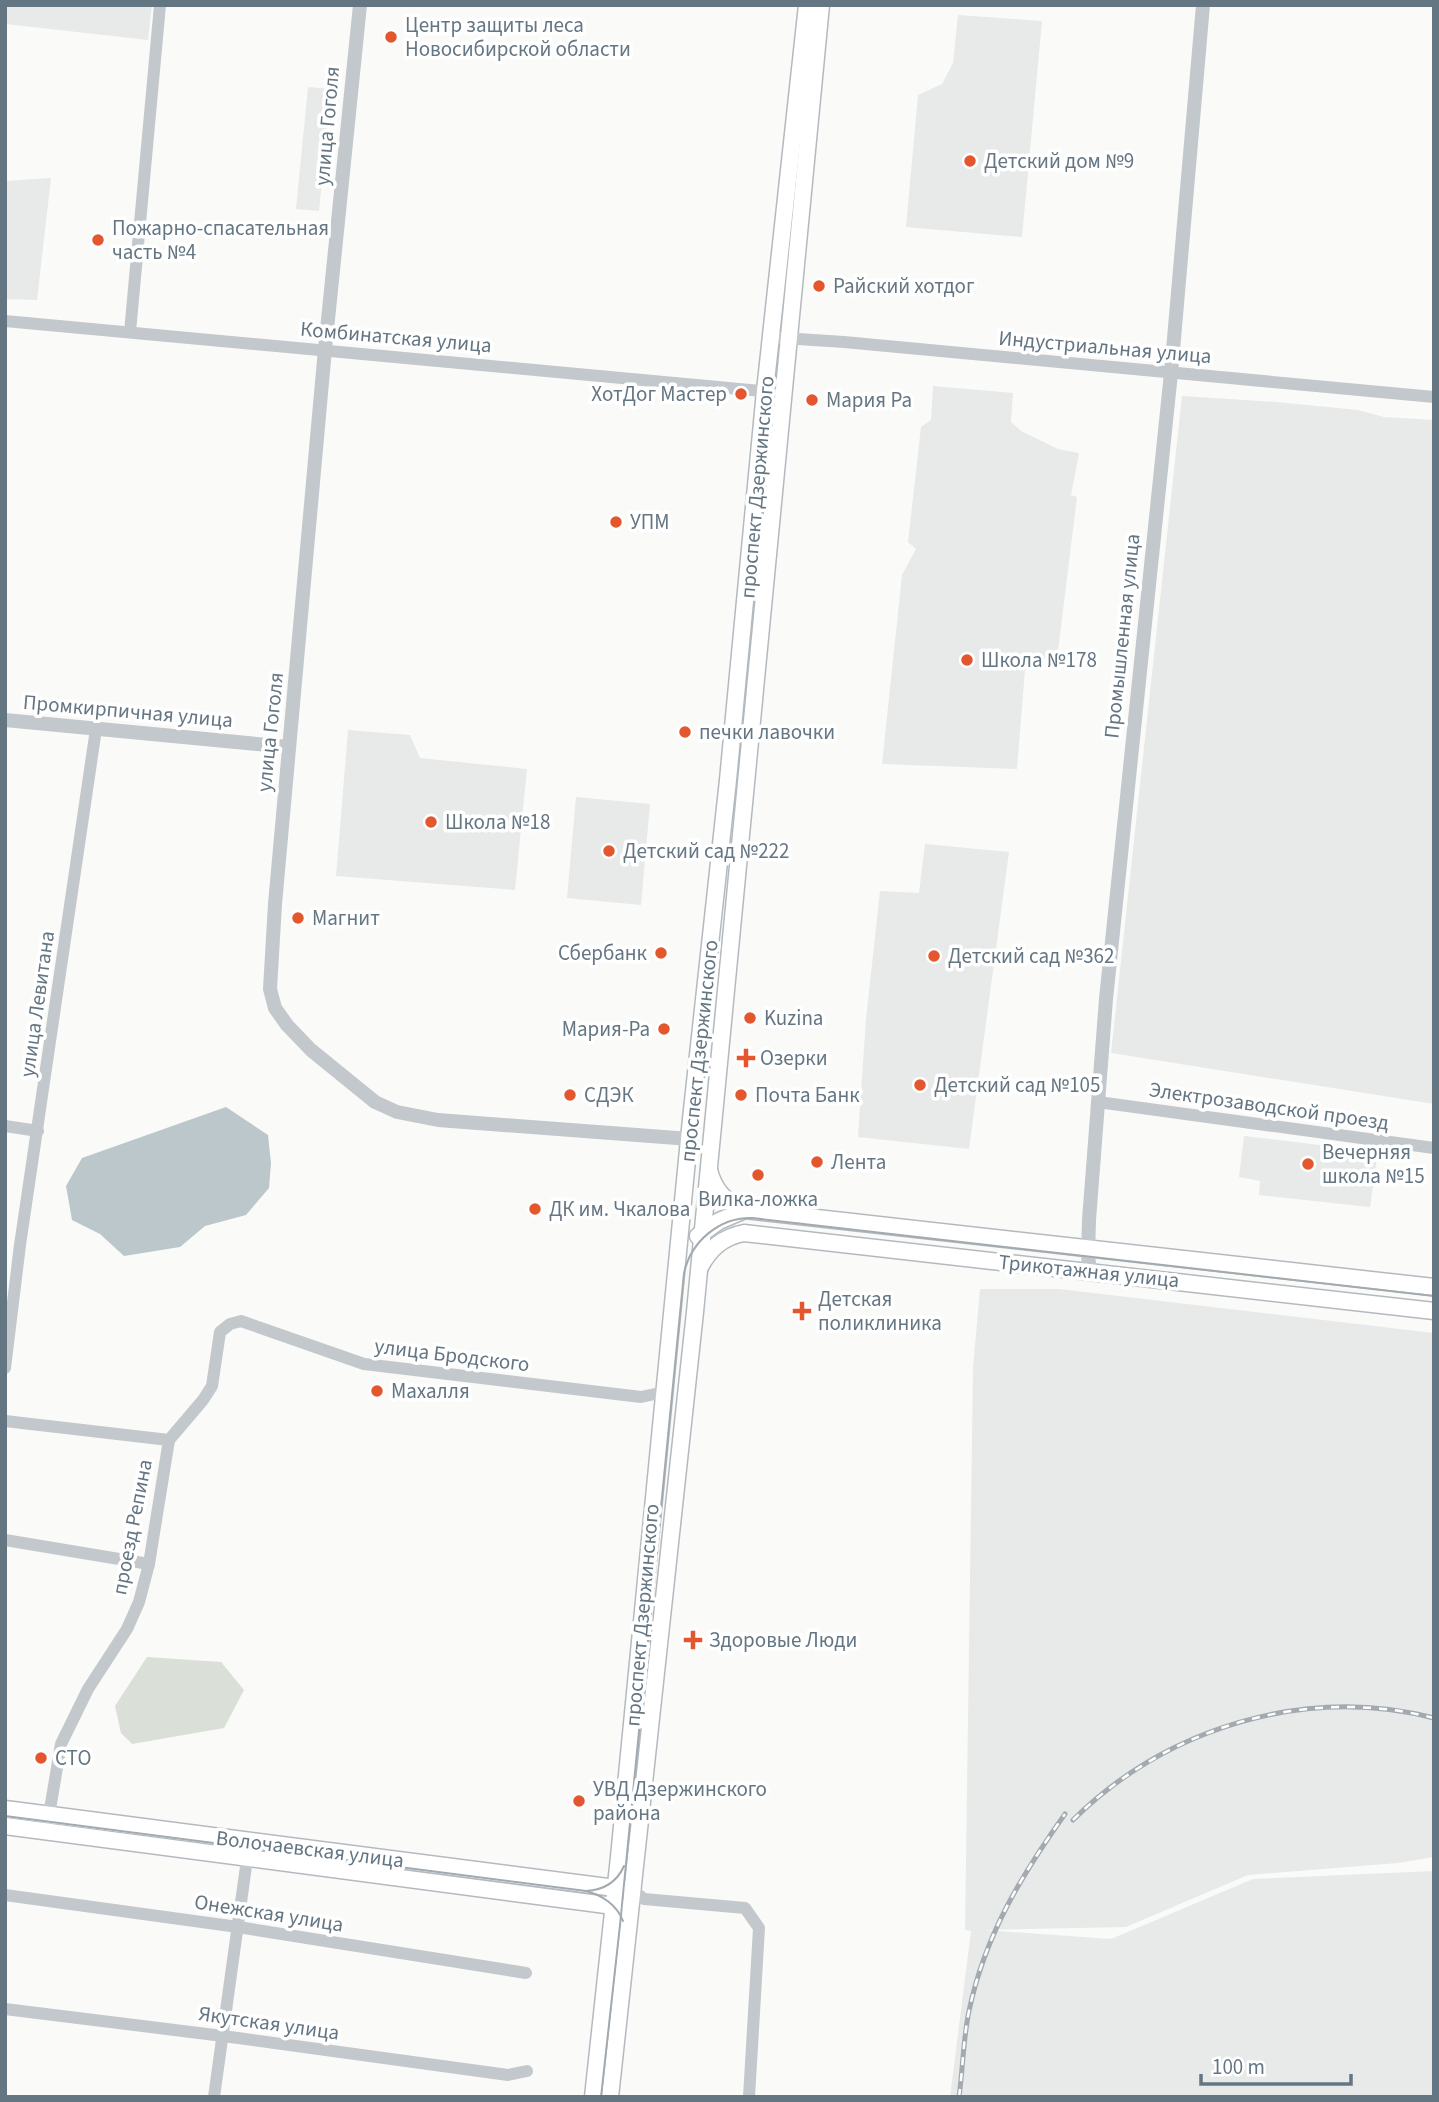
<svg xmlns="http://www.w3.org/2000/svg" width="1439" height="2102" font-family="'Source Sans 3',sans-serif">
  <style>
    .built { fill: #e8e9e9 }
    .green { fill: #dadfd7 }
    .water { fill: #bbc7cb }
    .lines { fill: none; stroke-linecap: round; stroke-linejoin: round }
    .secondary-casing { stroke: #b3babf; stroke-width: 19 }
    .minor { stroke: #c3c8cc; stroke-width: 12 }
    .tertiary { stroke: #c3c8cc; stroke-width: 14 }
    .secondary { stroke: #fff; stroke-width: 16 }
    .tram { stroke: #a2aab0; stroke-width: 2 }
    .rail-casing { stroke: #a2aab0; stroke-width: 5 }
    .rail { stroke: #fff; stroke-width: 2.5; stroke-dasharray: 8; stroke-linecap: butt }
    .poi-dot { fill: #e4572e; stroke: #fff; stroke-width: 2.5 }
    .labels { text-anchor: middle; stroke-width: 7; stroke-linejoin: round; paint-order: stroke }
    .poi-label { font-size: 21px; fill: #657683; stroke: #fff; text-anchor: start }
    .street-label { font-size: 21px; fill: #657683; stroke: #fff }
  </style>
  <rect width="100%" height="100%" fill="#fafaf8"/>
  <!-- built -->
  <g class="built">
    <polygon points="5,5 152,5 148,40 5,24"/>
    <polygon points="958,15 1042,21 1022,237 906,227 918,95 942,84 953,63"/>
    <polygon points="308,87 331,89 319,211 296,209"/>
    <polygon points="51,178 37,300 5,299 5,181"/>
    <polygon points="933,386 1013,393 1011,422 1021,431 1058,449 1079,453 1071,495 1077,497 1058,651 1025,670 1017,769 882,764 902,575 916,549 908,542 921,427 931,420"/>
    <polygon points="1182,396 1276,402 1358,410 1384,417 1434,420 1434,1104 1111,1053"/>
    <polygon points="348,730 410,735 420,758 527,769 515,890 336,876"/>
    <polygon points="576,797 650,804 641,905 567,898"/>
    <polygon points="925,844 1009,852 969,1149 858,1137 866,1019 880,891 919,893"/>
    <polygon points="1244,1136 1378,1152 1370,1207 1259,1195 1260,1181 1239,1177"/>
    <polygon points="980,1289 1059,1289 1434,1333 1434,1857 1398,1863 1248,1875 1126,1927 983,1930 1111,1939 1253,1879 1434,1871 1434,2097 950,2097 971,1931 965,1930 973,1368"/>
  </g>
  <!-- green -->
  <polygon class="green" points="147,1657 221,1662 244,1690 224,1728 132,1744 121,1733 115,1706"/>
  <!-- water -->
  <polygon class="water" points="226,1107 268,1135 271,1163 269,1188 246,1215 205,1226 180,1247 124,1256 100,1234 72,1220 66,1186 82,1158"/>
  <g class="lines">
    <defs>
      <g id="secondary">
        <path d="M 709,1170 C 714,1190 725,1202 745,1210 L 1434,1287"/>
        <polyline points="698,1236 719,1221 745,1210"/>
        <path d="M 700,1267 C 710,1248 723,1237 744,1233 L 1434,1311"/>
        <polyline points="5,1809 623,1889"/>
        <polyline points="5,1826 621,1907"/>
        <polyline points="593,2097 619,1857 691,1119 728,780 765,391 807,5"/>
        <polyline points="610,2097 695,1312 821,5"/>
      </g>
    </defs>
    <!-- secondary casing -->
    <use href="#secondary" class="secondary-casing"/>
    <!-- minor -->
    <g class="minor">
      <polyline points="5,321 772,392"/>
      <polyline points="130,332 160,5"/>
      <polyline points="782,338 844,342 1434,397"/>
      <polyline points="1098,1102 1434,1148"/>
      <polyline points="5,1126 38,1131"/>
      <polyline points="5,1368 20,1245 96,729"/>
      <polyline points="5,1421 169,1440"/>
      <polyline points="5,1540 149,1564"/>
      <polyline points="46,1833 61,1744 88,1689 127,1629 139,1602 149,1564 169,1440 203,1400 212,1386 220,1332 230,1324 241,1321 364,1364 641,1397 664,1392"/>
      <polyline points="632,1889 644,1899 745,1908 759,1928 749,2097"/>
      <polyline points="5,1895 238,1927 526,1973"/>
      <polyline points="5,2009 223,2036 508,2075 527,2071"/>
      <polyline points="214,2097 248,1852"/>
    </g>
    <!-- tertiary -->
    <g class="tertiary">
      <polyline points="360,5 325,349 275,904 270,989 275,1008 287,1025 311,1050 375,1102 397,1112 438,1120 690,1139"/>
      <polyline points="5,720 289,747"/>
      <polyline points="1090,1271 1088,1256 1089,1220 1106,999 1171,373 1203,5"/>
    </g>
    <!-- secondary -->
    <use href="#secondary" class="secondary"/>
    <!-- tram -->
    <g class="tram">
      <path d="M 5,1816 L 586,1891 C 602,1895 617,1905 623,1921"/>
      <path d="M 586,1891 C 603,1890 617,1882 624,1866"/>
      <path d="M 601,2097 L 620,1925 L 684,1273 C 691,1241 720,1217 752,1218 L 1434,1296"/>
    </g>
    <defs>
      <g id="rail">
        <path d="M 1073,1820 C 1166,1728 1305,1685 1434,1718"/>
        <path d="M 959,2097 C 963,2068 963,2040 969,2011 C 985,1935 1021,1876 1065,1814"/>
      </g>
    </defs>
    <!-- rail casing -->
    <use href="#rail" class="rail-casing"/>
    <!-- rail -->
    <use href="#rail" class="rail"/>
  </g>
  <!-- markers -->
  <g class="poi-dot">
    <circle cx="391" cy="37" r="7"/>
    <circle cx="970" cy="161" r="7"/>
    <circle cx="98" cy="240" r="7"/>
    <circle cx="819" cy="286" r="7"/>
    <circle cx="741" cy="394" r="7"/>
    <circle cx="812" cy="400" r="7"/>
    <circle cx="616" cy="522" r="7"/>
    <circle cx="967" cy="660" r="7"/>
    <circle cx="685" cy="732" r="7"/>
    <circle cx="431" cy="822" r="7"/>
    <circle cx="609" cy="851" r="7"/>
    <circle cx="298" cy="918" r="7"/>
    <circle cx="661" cy="953" r="7"/>
    <circle cx="934" cy="956" r="7"/>
    <circle cx="750" cy="1018" r="7"/>
    <circle cx="664" cy="1029" r="7"/>
    <path d="M742.5 1047.5h7v7h7v7h-7v7h-7v-7h-7v-7h7z"/>
    <circle cx="920" cy="1085" r="7"/>
    <circle cx="570" cy="1095" r="7"/>
    <circle cx="741" cy="1095" r="7"/>
    <circle cx="817" cy="1162" r="7"/>
    <circle cx="1308" cy="1164" r="7"/>
    <circle cx="758" cy="1175" r="7"/>
    <circle cx="535" cy="1209" r="7"/>
    <path d="M798.5 1300.5h7v7h7v7h-7v7h-7v-7h-7v-7h7z"/>
    <circle cx="377" cy="1391" r="7"/>
    <path d="M689.5 1629.5h7v7h7v7h-7v7h-7v-7h-7v-7h7z"/>
    <circle cx="41" cy="1758" r="7"/>
    <circle cx="579" cy="1801" r="7"/>
  </g>
  <g class="labels">
    <!-- poi labels -->
    <g class="poi-label">
      <text x="405" y="32">Центр защиты леса<tspan x="405" dy="24">Новосибирской области</tspan></text>
      <text x="984" y="168">Детский дом №9</text>
      <text x="112" y="235">Пожарно-спасательная<tspan x="112" dy="24">часть №4</tspan></text>
      <text x="833" y="293">Райский хотдог</text>
      <text x="727" y="401" text-anchor="end">ХотДог Мастер</text>
      <text x="826" y="407">Мария Ра</text>
      <text x="630" y="529">УПМ</text>
      <text x="981" y="667">Школа №178</text>
      <text x="699" y="739">печки лавочки</text>
      <text x="445" y="829">Школа №18</text>
      <text x="623" y="858">Детский сад №222</text>
      <text x="312" y="925">Магнит</text>
      <text x="647" y="960" text-anchor="end">Сбербанк</text>
      <text x="948" y="963">Детский сад №362</text>
      <text x="764" y="1025">Kuzina</text>
      <text x="650" y="1036" text-anchor="end">Мария-Ра</text>
      <text x="760" y="1065">Озерки</text>
      <text x="934" y="1092">Детский сад №105</text>
      <text x="584" y="1102">СДЭК</text>
      <text x="755" y="1102">Почта Банк</text>
      <text x="1322" y="1159">Вечерняя<tspan x="1322" dy="24">школа №15</tspan></text>
      <text x="831" y="1169">Лента</text>
      <text x="758" y="1206" text-anchor="middle">Вилка-ложка</text>
      <text x="549" y="1216">ДК им. Чкалова</text>
      <text x="818" y="1306">Детская<tspan x="818" dy="24">поликлиника</tspan></text>
      <text x="391" y="1398">Махалля</text>
      <text x="709" y="1647">Здоровые Люди</text>
      <text x="55" y="1765">СТО</text>
      <text x="593" y="1796">УВД Дзержинского<tspan x="593" dy="24">района</tspan></text>
    </g>
    <!-- street labels -->
    <g class="street-label">
      <text transform="translate(327 126) rotate(-85)" y="7">улица Гоголя</text>
      <text transform="translate(396 337) rotate(5)" y="7">Комбинатская улица</text>
      <text transform="translate(1105 347) rotate(5)" y="7">Индустриальная улица</text>
      <text transform="translate(757 487) rotate(-85)" y="7">проспект Дзержинского</text>
      <text transform="translate(1122 636) rotate(-84)" y="7">Промышленная улица</text>
      <text transform="translate(128 711) rotate(5)" y="7">Промкирпичная улица</text>
      <text transform="translate(270 732) rotate(-84)" y="7">улица Гоголя</text>
      <text transform="translate(37 1004) rotate(-82)" y="7">улица Левитана</text>
      <text transform="translate(699 1051) rotate(-84)" y="7">проспект Дзержинского</text>
      <text transform="translate(1269 1106) rotate(8)" y="7">Электрозаводской проезд</text>
      <text transform="translate(1089 1271) rotate(6)" y="7">Трикотажная улица</text>
      <text transform="translate(452 1355) rotate(7)" y="7">улица Бродского</text>
      <text transform="translate(132 1527) rotate(-79)" y="7">проезд Репина</text>
      <text transform="translate(642 1615) rotate(-85)" y="7">проспект Дзержинского</text>
      <text transform="translate(310 1849) rotate(7)" y="7">Волочаевская улица</text>
      <text transform="translate(269 1913) rotate(9)" y="7">Онежская улица</text>
      <text transform="translate(269 2023) rotate(8)" y="7">Якутская улица</text>
    </g>
  </g>
  <!-- border -->
  <rect width="1439" height="2102" fill="none" stroke="#657683" stroke-width="14"/>
  <!-- scale -->
  <path d="M1201 2074v10h150v-10" fill="none" stroke="#657683" stroke-width="3.5"/>
  <text x="1212" y="2074" font-size="21" fill="#657683" stroke="#ffffff" stroke-width="5" paint-order="stroke">100 m</text>
</svg>
